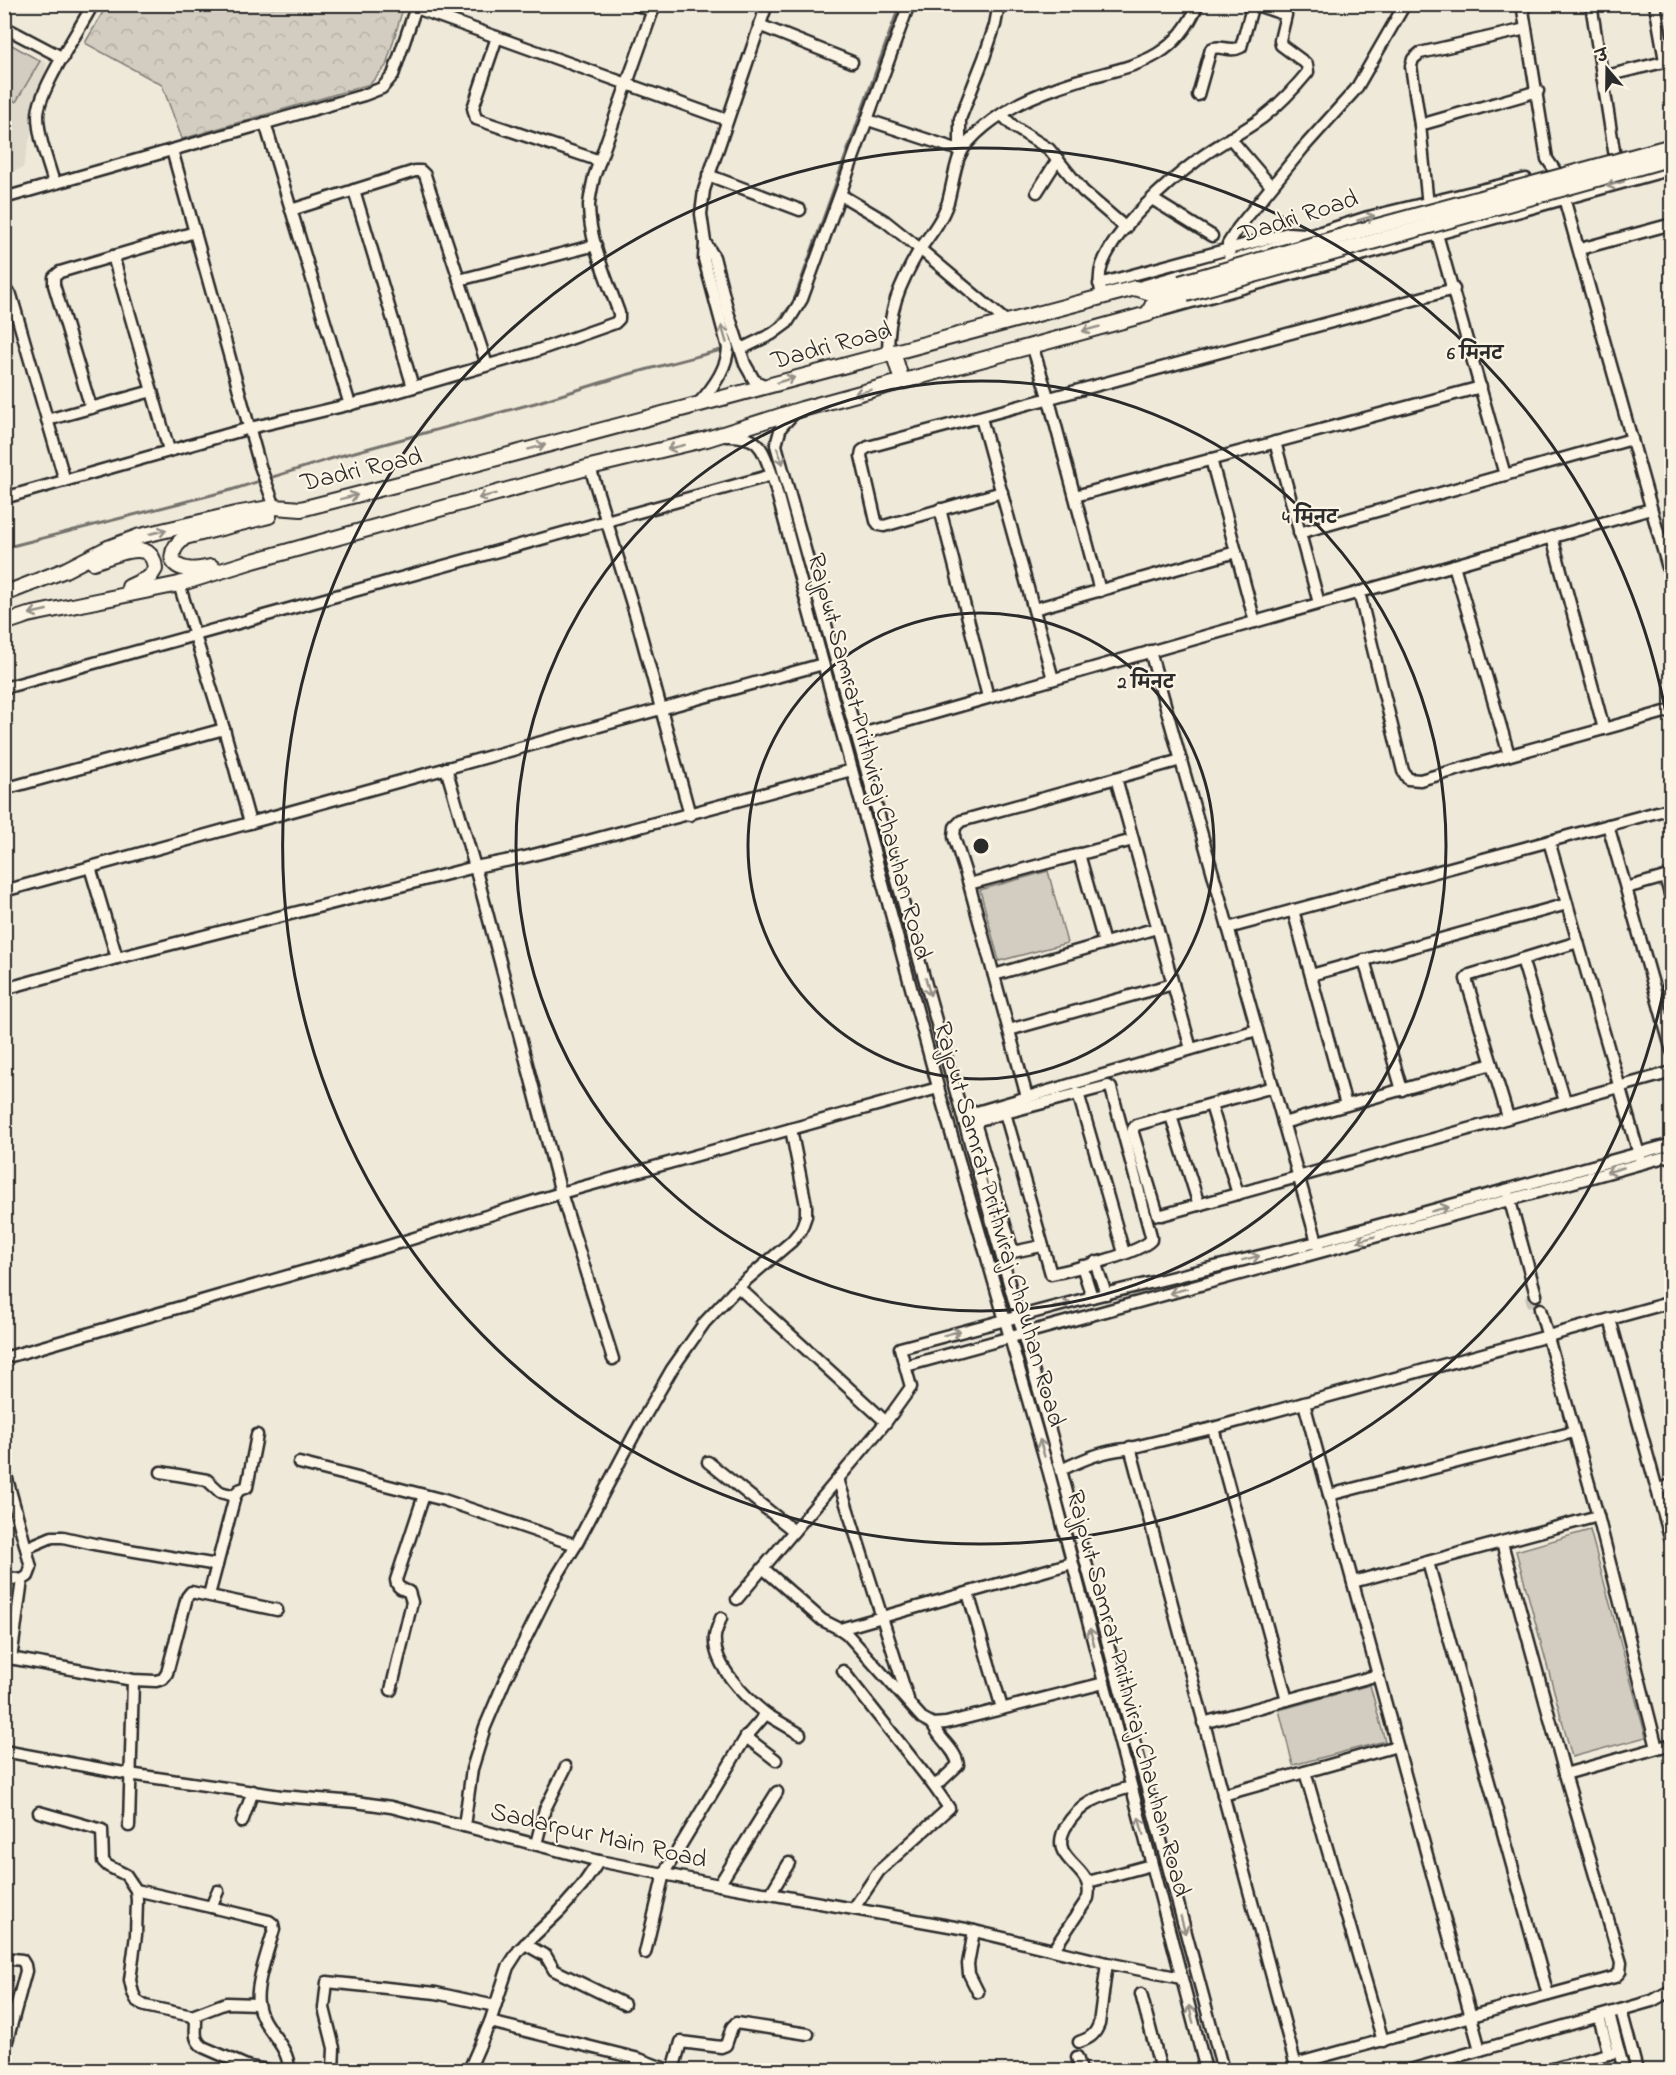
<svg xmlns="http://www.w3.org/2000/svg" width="1676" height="2075" font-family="'Indie Flower','Playpen Sans Deva',sans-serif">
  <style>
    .built { fill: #e0dacc }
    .green { fill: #d2cdc0; stroke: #7e7c76; stroke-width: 1.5 }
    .park { fill: url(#park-crowns); stroke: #7e7c76; stroke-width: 1.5 }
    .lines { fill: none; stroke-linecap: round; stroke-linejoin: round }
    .stream { stroke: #75736d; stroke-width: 3 }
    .minor-tunnel { stroke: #c8c3b7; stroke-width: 10; stroke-dasharray: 10 5; stroke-linecap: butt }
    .minor-casing { stroke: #2b2b2b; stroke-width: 15 }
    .major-casing { stroke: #2b2b2b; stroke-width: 18 }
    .minor { stroke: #fcf5e5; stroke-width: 10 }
    .major { stroke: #fcf5e5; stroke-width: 14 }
    .major-bridge-casing { stroke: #2b2b2b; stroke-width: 18; stroke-linecap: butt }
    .major-bridge { stroke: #fcf5e5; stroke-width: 14 }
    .oneway { stroke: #949088 }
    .ring { fill: none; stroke: #2b2b2b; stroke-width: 3 }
    .labels { text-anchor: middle; stroke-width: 4.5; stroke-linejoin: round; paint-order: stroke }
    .street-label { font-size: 26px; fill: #2b2b2b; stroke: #fcf5e5 }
    .centre { fill: #2b2b2b; stroke: #fcf5e5; stroke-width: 3 }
    .ring-label { font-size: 18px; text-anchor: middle; font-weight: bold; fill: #2b2b2b; stroke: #fcf5e5; stroke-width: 4.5; stroke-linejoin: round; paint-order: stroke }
  </style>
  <defs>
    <pattern id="park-crowns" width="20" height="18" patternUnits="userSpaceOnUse" patternTransform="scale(1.5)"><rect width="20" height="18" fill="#d2cdc0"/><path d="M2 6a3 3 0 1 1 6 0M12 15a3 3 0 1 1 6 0" fill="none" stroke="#b4b0a5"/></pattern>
  </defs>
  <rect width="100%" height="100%" fill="#efe9da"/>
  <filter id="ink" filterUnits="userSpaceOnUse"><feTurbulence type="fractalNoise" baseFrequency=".0167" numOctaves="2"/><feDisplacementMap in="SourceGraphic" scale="12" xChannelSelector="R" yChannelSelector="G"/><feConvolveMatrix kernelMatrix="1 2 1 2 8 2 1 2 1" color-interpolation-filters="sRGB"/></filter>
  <g filter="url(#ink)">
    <!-- built -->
    <polygon class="built" points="4,41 47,63 23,168 5,174"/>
    <!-- green -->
    <g class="green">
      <polygon points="5,41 40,61 16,102 5,96"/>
      <polygon points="1048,871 1067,943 999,961 980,890"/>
      <polygon points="1590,1530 1646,1737 1572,1757 1516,1551"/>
      <polygon points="1370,1685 1385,1741 1293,1765 1279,1710"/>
    </g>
    <!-- park -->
    <polygon class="park" points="107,5 107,4 404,5 386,66 370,84 182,139 162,85 85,43"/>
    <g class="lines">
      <!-- stream -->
      <g class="stream">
        <polyline points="765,332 774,326 793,303 900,4"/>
        <polyline points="4,548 231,490 340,456 535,403 626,375 721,350"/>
      </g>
      <!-- minor-tunnel -->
      <polyline class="minor-tunnel" points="1530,1296 1534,1311"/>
      <defs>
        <g id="minor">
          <polyline points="634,4 653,11"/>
          <polyline points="1522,4 1547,159 1556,172"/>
          <polyline points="1591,4 1615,157"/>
          <polyline points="1655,4 1665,61"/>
          <polyline points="416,8 727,120"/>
          <polyline points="759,25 852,62"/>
          <polyline points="4,27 63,58"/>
          <polyline points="1526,29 1420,53 1413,59 1411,66 1420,125 1538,91"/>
          <polyline points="497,37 473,108 476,119 600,161"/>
          <polyline points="1602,77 1672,60"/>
          <path d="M 1198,95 L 1211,49 C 1220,44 1230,53 1241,47 L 1253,4"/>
          <polyline points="1002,115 1014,127 1049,149 1083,191 1126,228"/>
          <polyline points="868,120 959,150"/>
          <polyline points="265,123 350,405"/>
          <polyline points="1420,125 1428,206"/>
          <polyline points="1230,138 1271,186"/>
          <polyline points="172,150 260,466 275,507"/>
          <polyline points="960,155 960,119 984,58 995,25 999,4"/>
          <polyline points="708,175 800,210"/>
          <path d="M 54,183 C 48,162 38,137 38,115 C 38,91 80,29 93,4"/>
          <polyline points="354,190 413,387"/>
          <polyline points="1037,192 1058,159"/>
          <path d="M 841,195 L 885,221 L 920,249 C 899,285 888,311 888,354"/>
          <polyline points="4,198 364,95 382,88 393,75 417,4"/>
          <polyline points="1564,198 1672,582"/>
          <polyline points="1152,199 1212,236"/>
          <polyline points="291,210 415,171 421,171 425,175 487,365"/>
          <polyline points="1435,227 1505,475"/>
          <polyline points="705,242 714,257 728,312 745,364 754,380 765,386"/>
          <polyline points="1580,249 1672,224"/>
          <polyline points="113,256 169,450"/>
          <polyline points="1230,261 1228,244 1238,228 1303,148 1356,89 1405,4"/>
          <polyline points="459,280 596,245"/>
          <polyline points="1099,284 1288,233 1305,234"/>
          <polyline points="1135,288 1230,261 1368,217 1526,179"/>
          <polyline points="4,290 11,295 65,481"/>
          <path d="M 1102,297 C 1100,287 1098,276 1102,265 C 1116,227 1168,182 1200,158 C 1220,143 1243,132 1262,118 C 1280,104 1294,89 1308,72 L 1307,65 L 1304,62 L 1281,45 L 1280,40 L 1286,15 L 1253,4"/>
          <polyline points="1148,314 1672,169"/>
          <path d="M 1008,323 L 920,249 C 931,234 942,220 948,202 C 952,187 954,171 959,157 C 968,135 1000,114 1020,103 C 1038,94 1057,87 1076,81 C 1130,65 1173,64 1198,4"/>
          <polyline points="1032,345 1049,400 1100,591"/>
          <polyline points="741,349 772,334 787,323 802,299 909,4"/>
          <path d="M 698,404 C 712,389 727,369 728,348 L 704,259 L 705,242 L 701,214 L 704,190 L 767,4"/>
          <polyline points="91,408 54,285 54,277 60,272 195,232"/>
          <polyline points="796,411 781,427 776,445 1061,1470 1223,2070"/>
          <polyline points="981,418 1053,679"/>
          <polyline points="47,420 152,391"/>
          <path d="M 726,436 C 759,435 762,447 772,475 L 941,1098 L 1049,1473 L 1206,2070"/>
          <polyline points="1275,442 1319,603"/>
          <polyline points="1211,459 1255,622"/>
          <polyline points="590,467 636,617 690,815"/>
          <polyline points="1002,492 884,526 879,525 876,521 861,456 862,451 868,447 1454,289"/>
          <polyline points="1075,496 1481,387"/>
          <path d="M 4,498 L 250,428 L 373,399 L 530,353 L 615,323 L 619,319 L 619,313 C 607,279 589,241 589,205 C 590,195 592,186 594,177 L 655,4"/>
          <polyline points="940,509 988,697"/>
          <polyline points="1299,533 1632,439"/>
          <polyline points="1552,537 1604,729"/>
          <polyline points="1454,565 1509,755"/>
          <polyline points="179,584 224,729 250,823"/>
          <polyline points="1359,592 1403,771 1408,779 1420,780 1672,710"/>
          <polyline points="1034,609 1236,552"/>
          <polyline points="1150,651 1319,1249"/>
          <polyline points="4,688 772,475"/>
          <polyline points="858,735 1651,509"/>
          <polyline points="446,768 475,867 561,1193 613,1359"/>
          <polyline points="1116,778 1191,1049"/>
          <polyline points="4,789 224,729"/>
          <polyline points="1608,825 1672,1051"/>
          <polyline points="1549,841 1640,1158"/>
          <polyline points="1079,854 1104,943"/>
          <polyline points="90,867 117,958"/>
          <polyline points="1665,877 1672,901"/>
          <polyline points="969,884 1133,840"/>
          <polyline points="1626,888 1672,875"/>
          <polyline points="4,891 823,664"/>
          <polyline points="1293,910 1346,1105"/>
          <polyline points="1228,928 1672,808"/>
          <polyline points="1522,959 1565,1101"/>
          <polyline points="1364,960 1402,1090"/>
          <polyline points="994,975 1157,928"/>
          <polyline points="1311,975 1567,904"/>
          <polyline points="4,989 117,958 475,867 525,857 584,842 852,770"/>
          <polyline points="1009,1030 1173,984"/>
          <polyline points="1273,1087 1136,1125 1133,1129 1133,1133 1158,1215 1162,1215 1672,1072"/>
          <polyline points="1078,1093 1124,1253"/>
          <polyline points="1027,1097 969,884 954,837 955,827 961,821 1181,760"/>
          <polyline points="1211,1105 1238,1194"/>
          <path d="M 1005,1113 L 1108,1086 L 1111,1088 L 1151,1236 L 1151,1240 C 1138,1254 1071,1270 1051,1274 L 1005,1113 L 979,1120 L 976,1126 L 1013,1252 L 1041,1246"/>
          <polyline points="963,1116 1257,1030"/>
          <polyline points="1171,1116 1199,1205"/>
          <polyline points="1508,1117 1466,979 1470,975 1578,942"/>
          <polyline points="1283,1123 1492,1064"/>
          <polyline points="1508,1194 1536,1295"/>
          <polyline points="1095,1262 1106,1294"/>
          <polyline points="1082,1266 1092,1297"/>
          <polyline points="738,1287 886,1422"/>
          <polyline points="1540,1309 1598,1516 1657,1748"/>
          <polyline points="1610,1319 1672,1544"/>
          <polyline points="4,1358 343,1260 561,1193 938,1088"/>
          <polyline points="906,1366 1672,1155"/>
          <polyline points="1304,1403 1480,2050"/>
          <polyline points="1213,1428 1287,1700"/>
          <polyline points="1130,1447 1297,2070"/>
          <polyline points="708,1462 794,1531"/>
          <polyline points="299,1463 444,1500 576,1545"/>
          <polyline points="4,1468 26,1548"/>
          <path d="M 1061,1470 C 1082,1460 1102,1451 1126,1449 L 1213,1428 L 1672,1302"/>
          <polyline points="161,1472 207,1480 220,1492 235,1496"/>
          <polyline points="838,1479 908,1699"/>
          <polyline points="1657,1489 1672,1485"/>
          <polyline points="1329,1495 1574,1432"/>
          <polyline points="1428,1562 1548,1995"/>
          <polyline points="1072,1563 840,1629 822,1620 763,1568 886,1422 911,1387 900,1348 1092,1297 1317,1242 1672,1144"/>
          <polyline points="4,1577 22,1580 28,1576 31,1568 26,1548 52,1537 63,1537 94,1544 217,1565 235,1496 239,1490 247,1487 257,1435"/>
          <polyline points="1353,1582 1598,1516"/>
          <polyline points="968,1593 1002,1708"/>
          <polyline points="209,1595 217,1565"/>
          <polyline points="737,1599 763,1568"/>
          <path d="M 721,1618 C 719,1624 716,1630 715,1636 C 712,1665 746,1698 766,1714"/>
          <polyline points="840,1629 847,1634 922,1718 933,1724 946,1723 1104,1683"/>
          <polyline points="4,1657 133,1680 156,1681 163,1679 167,1673 187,1597 191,1592 277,1610"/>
          <polyline points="11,1659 22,1580"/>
          <path d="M 843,1671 L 933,1785 L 940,1782 L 958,1765 C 956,1749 938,1739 933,1724"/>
          <path d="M 391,1690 L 412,1602 L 409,1592 C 402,1589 397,1588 396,1580 L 424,1495"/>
          <polyline points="1203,1723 1378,1675"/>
          <polyline points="746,1737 776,1760"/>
          <polyline points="4,1751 129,1774 281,1796 356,1802 391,1807 599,1861 719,1885 966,1929 1107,1963 1181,1978"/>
          <polyline points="1305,1772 1383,2041"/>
          <polyline points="1565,1774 1672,1744"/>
          <polyline points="1223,1795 1397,1746"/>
          <polyline points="39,1812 102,1830 103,1861 108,1866 126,1875 136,1890 137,1900 136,1935 130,1980 133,1993 137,2001 145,2006 192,2016 226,2003 258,2004"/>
          <polyline points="242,1822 253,1791"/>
          <polyline points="129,1826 133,1680"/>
          <polyline points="464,1826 472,1769 485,1727 505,1680 554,1581 576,1545 634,1435 672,1369 705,1322 738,1287 792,1241 801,1230 806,1216 806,1205 791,1129"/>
          <polyline points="536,1844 545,1809 566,1767"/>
          <polyline points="1088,1882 1151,1865"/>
          <polyline points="719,1885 777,1792"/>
          <polyline points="136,1890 211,1907 218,1891"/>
          <polyline points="771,1893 789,1863"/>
          <path d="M 211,1907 L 269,1921 L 273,1924 L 274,1929 C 269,1948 255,1985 258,2003 C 261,2029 289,2043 289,2070"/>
          <polyline points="854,1908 879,1871 949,1808 933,1785"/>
          <polyline points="974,1931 968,1964 969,1974 978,1992"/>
          <polyline points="525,1944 546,1956 554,1970 624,2004"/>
          <path d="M 1054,1949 L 1088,1898 C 1093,1875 1072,1868 1063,1851 C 1059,1843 1061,1836 1065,1828 C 1080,1801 1103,1795 1131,1787"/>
          <polyline points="645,1953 664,1873 746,1737 766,1714 800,1734"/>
          <polyline points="4,1958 22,1960 25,1965 26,1971 4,2052"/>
          <polyline points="1141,1994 1161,2070"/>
          <polyline points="1621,2010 1637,2070"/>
          <polyline points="1609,2014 1624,2070"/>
          <path d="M 192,2016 L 196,2021 C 196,2032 193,2039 203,2047 L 249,2067 L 268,2070"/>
          <polyline points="1599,2017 1609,2054"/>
          <polyline points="490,2022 639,2059 663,2068 666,2070"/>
          <path d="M 1079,2042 C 1090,2038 1095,2035 1099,2024 L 1107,1963"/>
          <polyline points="1077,2057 1081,2070"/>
          <polyline points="1295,2064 1615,1977 1620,1972 1621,1963 1565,1774 1502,1543"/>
          <polyline points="333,2070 334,2048 324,2008 327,1982 436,1993 495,2006"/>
          <polyline points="469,2070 490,2022 508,1967 519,1950 560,1911 582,1886 599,1861"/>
          <polyline points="673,2070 681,2042 721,2047 726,2045 732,2027 736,2023 808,2034"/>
          <polyline points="1410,2070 1652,2001 1672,1990"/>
          <polyline points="1549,2070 1619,2051"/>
        </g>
        <g id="major">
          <polyline points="893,352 902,381"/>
          <path d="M 93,562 C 114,556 153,535 155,569 L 150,577 L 129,587"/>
          <path d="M 212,567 C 205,568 194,571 187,569 C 164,565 172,547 185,537 L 269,516"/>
          <polyline points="4,594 65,570 108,548 140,536 235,514 275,507 301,509 430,476 1135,288 1148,292 1180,283"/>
          <polyline points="4,623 28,615 179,584 253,561 590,467 707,439 802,409 1148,314 1153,304 1186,294"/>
        </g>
      </defs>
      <!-- minor casing -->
      <use href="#minor" class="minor-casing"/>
      <!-- major casing -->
      <use href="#major" class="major-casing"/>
      <!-- minor -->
      <use href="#minor" class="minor"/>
      <!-- major -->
      <use href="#major" class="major"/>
      <defs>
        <g id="major-bridge">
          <polyline points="1180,283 1363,230 1672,146"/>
          <polyline points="1186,294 1672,158"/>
        </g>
      </defs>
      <!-- major-bridge casing -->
      <use href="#major-bridge" class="major-bridge-casing"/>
      <!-- major-bridge -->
      <use href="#major-bridge" class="major-bridge"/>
    </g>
    <!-- one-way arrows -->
    <defs><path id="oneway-shaft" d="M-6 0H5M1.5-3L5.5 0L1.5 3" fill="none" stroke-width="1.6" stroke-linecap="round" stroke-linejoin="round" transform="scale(1.5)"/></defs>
    <g class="oneway">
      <use href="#oneway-shaft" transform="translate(1615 184) rotate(165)"/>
      <use href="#oneway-shaft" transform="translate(1366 218) rotate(-16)"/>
      <use href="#oneway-shaft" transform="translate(1091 329) rotate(165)"/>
      <use href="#oneway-shaft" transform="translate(724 334) rotate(-106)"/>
      <use href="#oneway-shaft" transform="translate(786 380) rotate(-16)"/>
      <use href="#oneway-shaft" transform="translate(863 392) rotate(165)"/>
      <use href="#oneway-shaft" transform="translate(537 447) rotate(-15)"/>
      <use href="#oneway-shaft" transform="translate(676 447) rotate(166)"/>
      <use href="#oneway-shaft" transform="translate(780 456) rotate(71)"/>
      <use href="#oneway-shaft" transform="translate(487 496) rotate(165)"/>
      <use href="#oneway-shaft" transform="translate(349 497) rotate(-14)"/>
      <use href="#oneway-shaft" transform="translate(158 532) rotate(-13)"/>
      <use href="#oneway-shaft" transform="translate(38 612) rotate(167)"/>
      <use href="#oneway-shaft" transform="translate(928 987) rotate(75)"/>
      <use href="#oneway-shaft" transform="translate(1615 1170) rotate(164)"/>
      <use href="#oneway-shaft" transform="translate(1440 1209) rotate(-15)"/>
      <use href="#oneway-shaft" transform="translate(1366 1239) rotate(165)"/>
      <use href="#oneway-shaft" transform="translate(1251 1258) rotate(-14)"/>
      <use href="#oneway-shaft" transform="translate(1178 1291) rotate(165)"/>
      <use href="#oneway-shaft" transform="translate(1062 1305) rotate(-14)"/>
      <use href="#oneway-shaft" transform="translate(952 1333) rotate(-15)"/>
      <use href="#oneway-shaft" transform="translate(1042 1448) rotate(-106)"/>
      <use href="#oneway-shaft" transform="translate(1092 1637) rotate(-105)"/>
      <use href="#oneway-shaft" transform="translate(1141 1826) rotate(-105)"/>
      <use href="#oneway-shaft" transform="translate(1183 1925) rotate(75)"/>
      <use href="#oneway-shaft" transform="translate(1191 2014) rotate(-105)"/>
    </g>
  </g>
  <!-- distance rings -->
  <g class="ring">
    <circle cx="981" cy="846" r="233"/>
    <circle cx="981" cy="846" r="465"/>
    <path d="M1671 949A698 698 0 1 1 1671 743"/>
  </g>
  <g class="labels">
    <!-- street labels -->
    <g class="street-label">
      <text transform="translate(1298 215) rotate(-18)" y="9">Dadri Road</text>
      <text transform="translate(831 344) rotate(-15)" y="9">Dadri Road</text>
      <text transform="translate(361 468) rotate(-13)" y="9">Dadri Road</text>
      <text transform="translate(871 756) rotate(75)" y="9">Rajput Samrat Prithviraj Chauhan Road</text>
      <text transform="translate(1001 1224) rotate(74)" y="9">Rajput Samrat Prithviraj Chauhan Road</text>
      <text transform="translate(1130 1693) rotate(75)" y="9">Rajput Samrat Prithviraj Chauhan Road</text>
      <text transform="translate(599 1834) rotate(13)" y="9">Sadarpur Main Road</text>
    </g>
  </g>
  <circle cx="981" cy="846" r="9" class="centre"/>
  <g class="ring-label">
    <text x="1475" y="359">6 मिनट</text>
    <text x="1310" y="523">4 मिनट</text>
    <text x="1146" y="688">2 मिनट</text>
  </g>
  <!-- margin -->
  <rect width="1676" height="2075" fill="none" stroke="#fcf5e5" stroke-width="24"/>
  <rect x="12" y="12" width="1652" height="2051" fill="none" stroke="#2b2b2b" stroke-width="2" filter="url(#ink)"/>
  <!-- north arrow -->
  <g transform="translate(1607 69) rotate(340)" stroke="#fcf5e5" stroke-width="4.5" paint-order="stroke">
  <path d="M0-4.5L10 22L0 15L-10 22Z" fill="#2b2b2b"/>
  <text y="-9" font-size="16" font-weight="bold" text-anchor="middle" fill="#2b2b2b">उ</text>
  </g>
</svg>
